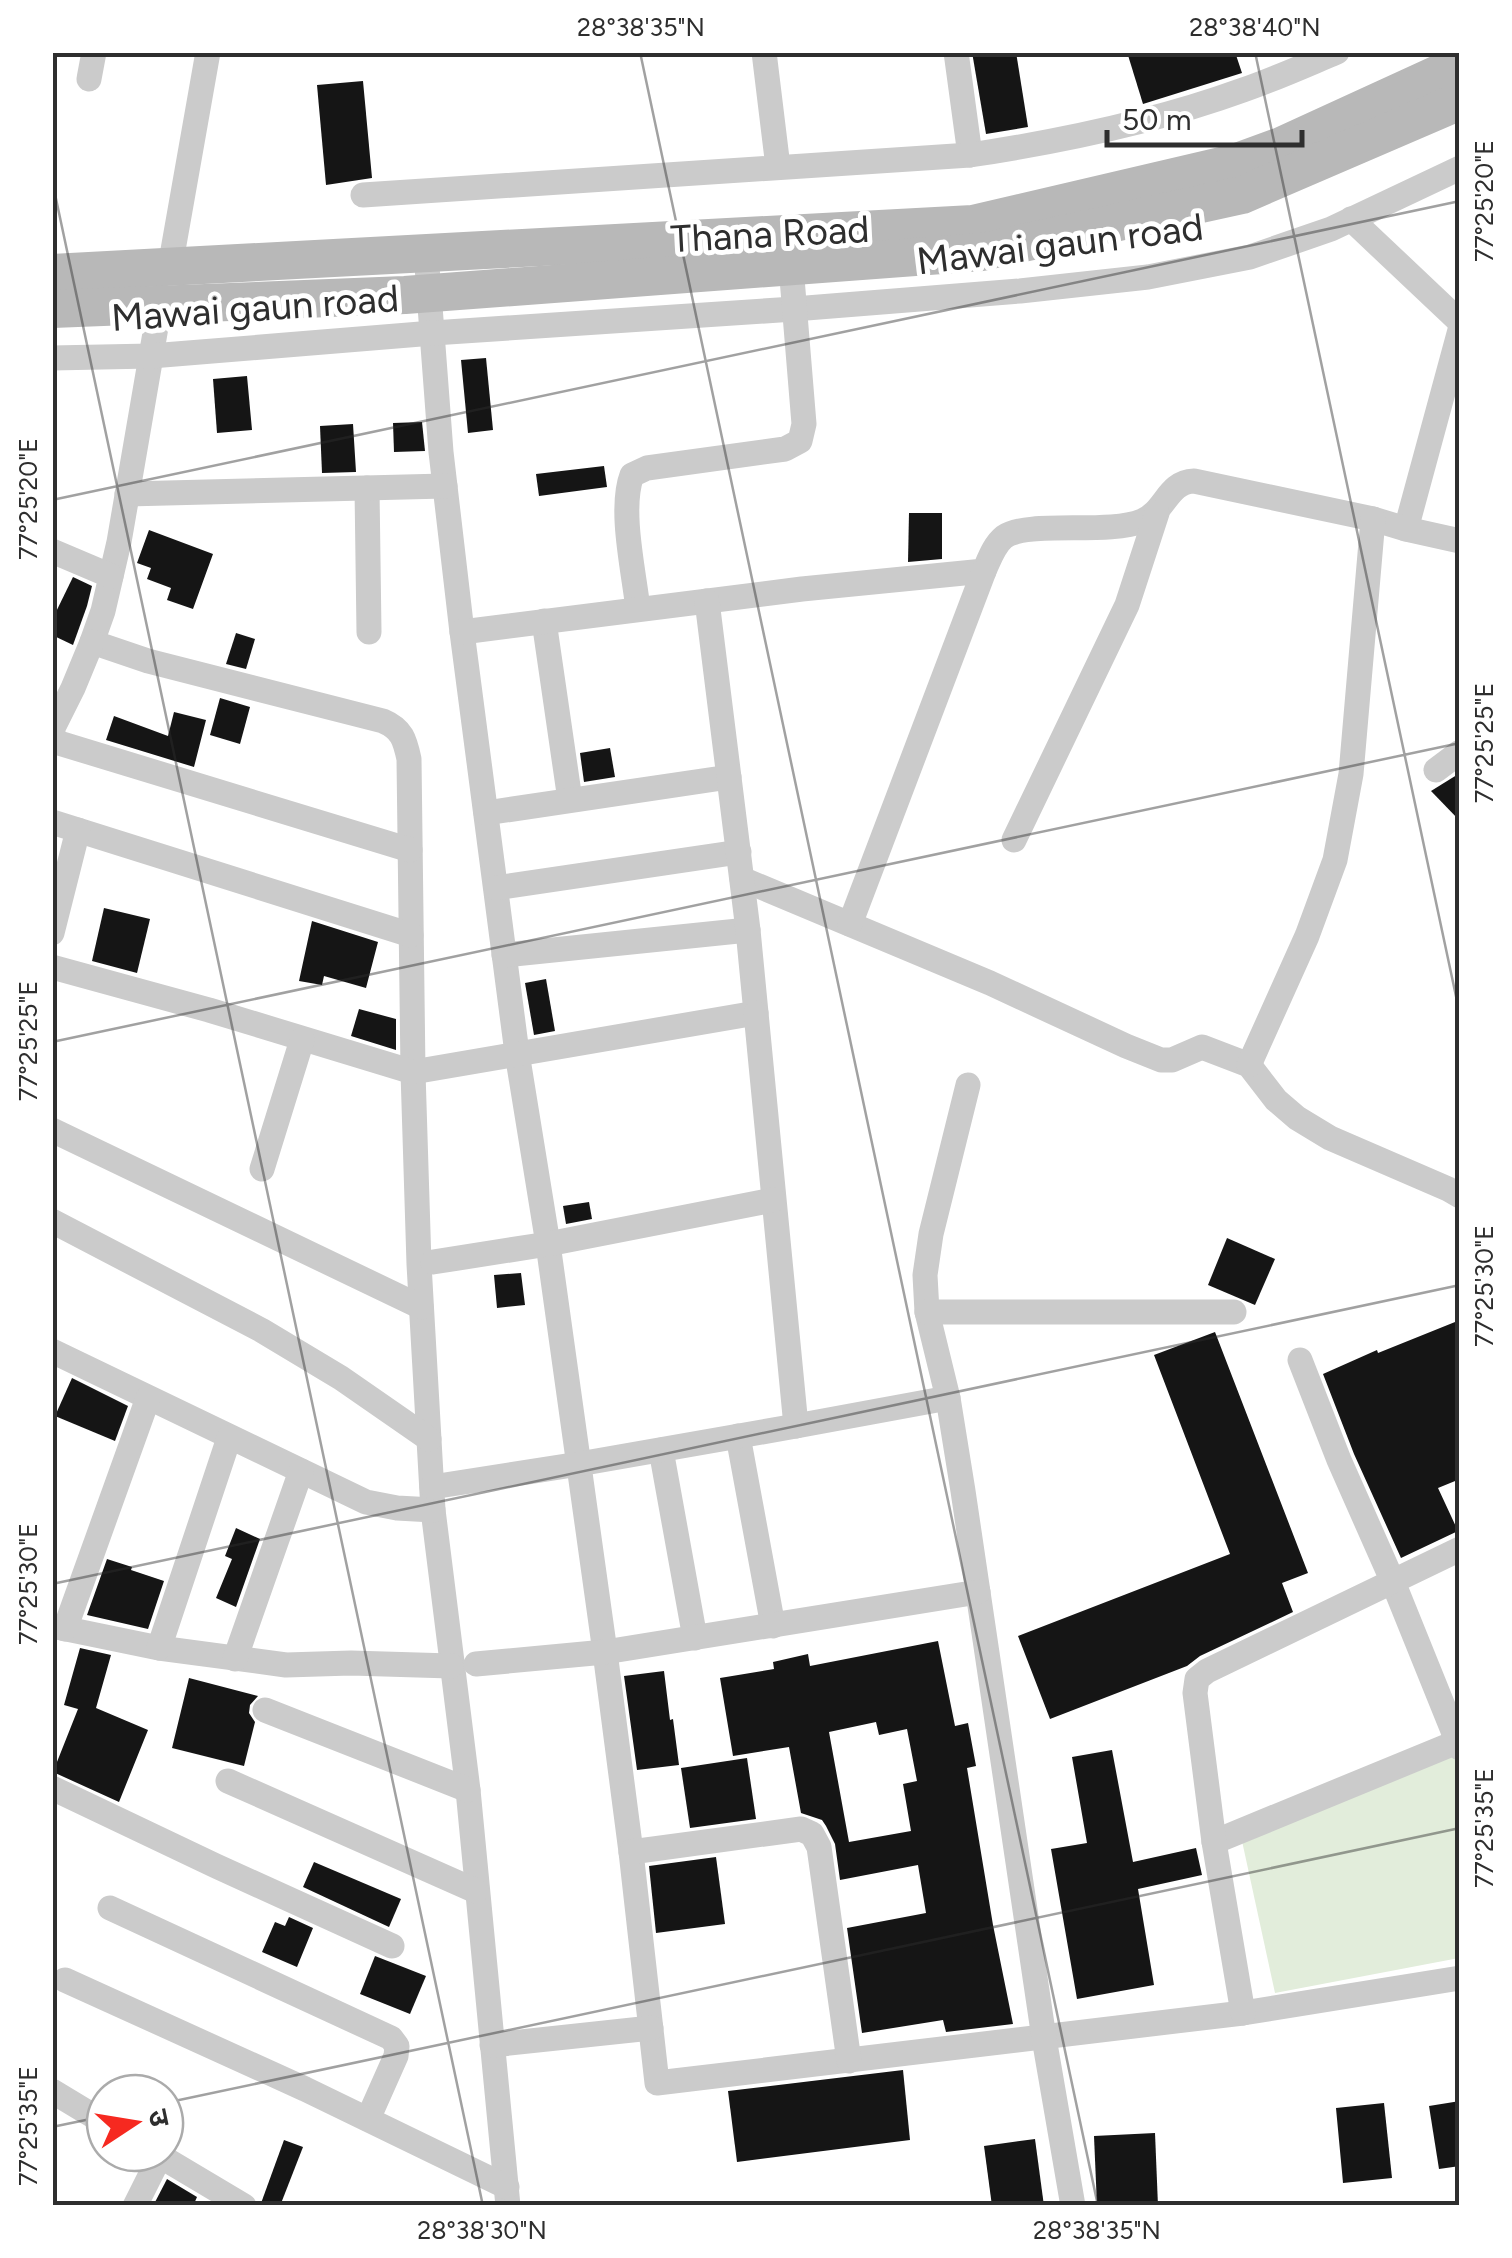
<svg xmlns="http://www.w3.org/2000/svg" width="1512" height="2258" font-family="Figtree,'Noto Sans Devanagari',sans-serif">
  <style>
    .green { fill: #e2eddb }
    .building { fill: #151515; fill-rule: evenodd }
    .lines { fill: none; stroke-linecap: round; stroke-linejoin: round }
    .street { stroke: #cbcbcb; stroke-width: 25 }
    .secondary { stroke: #b8b8b8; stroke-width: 38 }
    .ticks { fill: none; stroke: #2e2e2e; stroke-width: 2.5; stroke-opacity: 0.45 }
    .labels { text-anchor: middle; stroke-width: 10; stroke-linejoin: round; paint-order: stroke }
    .street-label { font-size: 38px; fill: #2e2e2e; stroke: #fff }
    .neatline { fill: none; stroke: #2e2e2e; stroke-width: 4 }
    .ticks-label { font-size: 25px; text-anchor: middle; fill: #2e2e2e }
  </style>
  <rect width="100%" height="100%" fill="#fff"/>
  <!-- green -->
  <polygon class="green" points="1454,1751 1460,1765 1459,1958 1275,1993 1242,1841"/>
  <!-- building -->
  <g class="building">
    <polygon points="972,52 1016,52 1028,127 986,134"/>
    <polygon points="1127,52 1235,52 1242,73 1143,104"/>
    <polygon points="363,81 372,178 326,185 317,85"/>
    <polygon points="486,358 493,430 468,433 461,360"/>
    <polygon points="247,376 252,430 217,433 213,379"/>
    <polygon points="422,422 425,451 394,452 393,423"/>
    <polygon points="353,424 356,472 322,473 320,426"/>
    <polygon points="604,466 607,487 539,496 536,474"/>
    <polygon points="909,513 942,513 942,559 908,562"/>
    <polygon points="149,530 213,554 193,609 167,600 171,588 147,579 151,568 137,563"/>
    <polygon points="73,577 92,586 87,606 73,645 52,635 52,620"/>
    <polygon points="236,633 255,639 246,669 226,664"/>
    <polygon points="220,698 250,707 240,744 210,735"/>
    <polygon points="174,712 206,720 194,767 106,740 114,716 168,736"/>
    <polygon points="610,748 615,777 584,782 580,753"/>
    <polygon points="1460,773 1460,821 1431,791"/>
    <polygon points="104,908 150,919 137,973 92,961"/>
    <polygon points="312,921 378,942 366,988 324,976 322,985 299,981"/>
    <polygon points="546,979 555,1031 534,1035 525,983"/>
    <polygon points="359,1009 396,1019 396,1050 351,1036"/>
    <polygon points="589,1202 592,1219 566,1224 563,1206"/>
    <polygon points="1227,1238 1275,1259 1255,1305 1208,1285"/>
    <polygon points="521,1273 525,1305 497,1308 494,1275"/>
    <polygon points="1460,1320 1460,1479 1438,1488 1458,1531 1401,1558 1354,1454 1323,1374 1377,1350 1378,1353"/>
    <polygon points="1215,1332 1308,1573 1282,1583 1293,1612 1200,1656 1187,1666 1050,1719 1018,1636 1230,1554 1154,1355"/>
    <polygon points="72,1378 128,1406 115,1441 55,1416"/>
    <polygon points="236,1528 260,1539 236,1607 216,1598 232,1559 225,1556"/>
    <polygon points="107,1559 132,1567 131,1570 164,1581 148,1629 87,1615"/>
    <path d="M 938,1641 L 955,1726 L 968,1723 L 976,1766 L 967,1768 L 993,1925 L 1013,2024 L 946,2032 L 943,2020 L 862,2033 L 847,1928 L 926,1913 L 918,1865 L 840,1880 L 835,1844 L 826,1826 L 822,1820 L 801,1813 L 789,1747 L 733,1756 L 720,1678 L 774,1669 L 773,1662 L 808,1654 L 810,1666 ZM 876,1722 L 879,1735 L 907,1729 L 917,1781 L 903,1784 L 911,1831 L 849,1842 L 829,1732 Z"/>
    <polygon points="80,1648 111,1655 96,1708 148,1730 119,1802 53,1772 78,1709 64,1705"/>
    <polygon points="664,1671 670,1720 673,1719 679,1765 637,1770 624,1676"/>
    <polygon points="189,1678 258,1696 250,1705 249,1713 255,1722 244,1766 172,1748"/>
    <polygon points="1112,1750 1133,1862 1196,1848 1202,1875 1138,1889 1154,1985 1077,1999 1051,1849 1087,1843 1072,1757"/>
    <polygon points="747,1758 756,1819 690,1828 681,1768"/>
    <polygon points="716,1857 725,1924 656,1933 649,1866"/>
    <polygon points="314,1862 401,1899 389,1927 303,1887"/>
    <polygon points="289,1917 313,1928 297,1967 262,1952 275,1922 285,1926"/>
    <polygon points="375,1956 426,1976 410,2014 360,1994"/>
    <polygon points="903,2070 910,2140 737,2162 728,2091"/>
    <polygon points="1460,2101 1460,2166 1439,2169 1429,2106"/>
    <polygon points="1384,2103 1392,2178 1343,2183 1336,2108"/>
    <polygon points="1155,2133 1158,2206 1097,2206 1094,2136"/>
    <polygon points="1035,2139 1044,2206 992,2206 984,2146"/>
    <polygon points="284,2140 303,2147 280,2206 260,2206"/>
    <polygon points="167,2179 197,2197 193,2206 153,2206"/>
  </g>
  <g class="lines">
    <!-- street -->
    <g class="street">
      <polyline points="764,52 778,167"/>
      <polyline points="956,52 970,155"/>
      <polyline points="89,79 94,52"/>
      <path d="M 363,195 L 970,155 C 1063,141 1155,122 1243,90 C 1275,79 1306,65 1337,52"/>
      <polyline points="1351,219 1460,322"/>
      <polyline points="426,253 441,452 462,632 517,1053 548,1244 605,1652 631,1852 657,2083 1243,2013 1460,1978"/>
      <polyline points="170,267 208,52"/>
      <path d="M 160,304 L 119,542 L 103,611 L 92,642 L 148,661 L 383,721 C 402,729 405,740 409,759 L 413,1072 L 419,1264 L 433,1510 L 468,1790 L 508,2206"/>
      <polyline points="52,358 151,356 433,333 794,309 1020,291 1148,277 1250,257 1331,229 1460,168"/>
      <polyline points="367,488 369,632"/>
      <polyline points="127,494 445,486"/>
      <polyline points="1406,529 1460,330"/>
      <polyline points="52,551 111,576"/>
      <path d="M 638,609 C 634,572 619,509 632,475 L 647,468 L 785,449 L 800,441 L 804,424 L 791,266"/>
      <polyline points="544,621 570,800"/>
      <path d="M 462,632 L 802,589 L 984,571 C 989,560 994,545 1004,537 C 1028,520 1108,535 1142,521 C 1166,511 1167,482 1194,481 L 1373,519 L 1406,529 L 1460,541"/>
      <polyline points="92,642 73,688 53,728 53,737 59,743 410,850"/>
      <polyline points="1436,770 1460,752"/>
      <polyline points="486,813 729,777"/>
      <polyline points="52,822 411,935"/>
      <polyline points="1014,840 1127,605 1157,513"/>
      <polyline points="742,879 990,983 1126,1046 1161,1060 1172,1060 1202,1047 1249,1065 1276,1100 1297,1118 1330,1138 1448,1189 1460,1196"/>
      <polyline points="496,888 739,852"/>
      <polyline points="850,924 984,571"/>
      <polyline points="52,933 78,830"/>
      <polyline points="504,955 748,930"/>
      <polyline points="52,967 209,1010 413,1072 756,1013 748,930 707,601"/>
      <polyline points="756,1013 796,1426 948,1398"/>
      <polyline points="1249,1065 1307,936 1335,860 1351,774 1373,519"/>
      <polyline points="968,1085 931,1234 925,1275 927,1312 948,1398 963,1491 1044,2038 1073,2206"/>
      <polyline points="52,1130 421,1307"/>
      <polyline points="262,1169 302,1040"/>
      <polyline points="52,1221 261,1330 341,1378 429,1439"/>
      <polyline points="433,1262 548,1244 773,1200"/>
      <polyline points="927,1312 1234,1312"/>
      <polyline points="52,1351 366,1502 397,1508 433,1510"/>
      <polyline points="1300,1360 1339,1460 1393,1582 1460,1748"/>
      <polyline points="738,1436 773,1626"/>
      <polyline points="661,1450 695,1638"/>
      <polyline points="432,1487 579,1464 796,1426"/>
      <polyline points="52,1626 159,1648 286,1665 351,1663 451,1666"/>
      <polyline points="65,1629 148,1398"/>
      <polyline points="159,1648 229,1438"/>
      <polyline points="235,1659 301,1471"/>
      <polyline points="476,1664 605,1652 978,1592"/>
      <polyline points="265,1710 468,1790"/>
      <polyline points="228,1781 476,1891"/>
      <polyline points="52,1788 216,1866 392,1946"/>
      <polyline points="1214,1842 1457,1742"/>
      <polyline points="631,1852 801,1829 812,1834 819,1847 849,2061"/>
      <polyline points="110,1908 391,2038 397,2046 396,2056 368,2119"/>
      <polyline points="65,1980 305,2089 507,2187"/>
      <polyline points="1243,2013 1214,1842 1195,1693 1197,1679 1207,1671 1460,1549"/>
      <polyline points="492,2045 651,2028"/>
      <polyline points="52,2091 105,2123"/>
      <polyline points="155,2153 244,2206"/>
      <polyline points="135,2206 160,2156"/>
    </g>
    <!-- secondary -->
    <g class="secondary">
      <polyline points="52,273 973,224 1234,163 1281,146 1460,64"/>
      <polyline points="52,309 405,295 982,252 1242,195 1460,101"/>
    </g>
  </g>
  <!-- ticks -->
  <path class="ticks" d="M 640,52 L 1098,2206M 1255,52 L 1460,1015M 52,180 L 483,2206M 52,500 L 1460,201M 52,1042 L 1460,743M 52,1584 L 1460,1285M 165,2103 L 1460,1828M 52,2127 L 105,2116"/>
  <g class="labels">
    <!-- street labels -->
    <g class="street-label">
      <text transform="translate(770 234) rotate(-3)" y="13">Thana Road</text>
      <text transform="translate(1060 244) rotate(-7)" y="13">Mawai gaun road</text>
      <text transform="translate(255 308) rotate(-4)" y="13">Mawai gaun road</text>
    </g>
  </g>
  <!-- border -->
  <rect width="1512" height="2258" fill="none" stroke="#ffffff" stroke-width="110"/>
  <!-- north arrow -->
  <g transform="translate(135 2123) rotate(78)"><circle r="48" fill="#ffffff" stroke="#ababab" stroke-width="2.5"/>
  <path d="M0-8L18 38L0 25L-18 38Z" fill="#f62920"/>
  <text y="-15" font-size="28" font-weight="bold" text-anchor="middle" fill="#2e2e2e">उ</text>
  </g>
  <!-- scale -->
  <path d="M1107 130v15h195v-15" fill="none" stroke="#2e2e2e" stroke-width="5"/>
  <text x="1122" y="130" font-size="30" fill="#2e2e2e" stroke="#ffffff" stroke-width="8" paint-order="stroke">50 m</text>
  <rect x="55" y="55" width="1402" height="2148" class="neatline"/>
  <g class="ticks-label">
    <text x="641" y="36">28°38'35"N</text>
    <text x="1255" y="36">28°38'40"N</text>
    <text transform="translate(1484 201) rotate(-90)" y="9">77°25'20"E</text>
    <text transform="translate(28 499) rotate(-90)" y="9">77°25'20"E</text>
    <text transform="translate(1484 743) rotate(-90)" y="9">77°25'25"E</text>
    <text transform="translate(28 1041) rotate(-90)" y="9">77°25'25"E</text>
    <text transform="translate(1484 1286) rotate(-90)" y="9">77°25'30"E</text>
    <text transform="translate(28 1584) rotate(-90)" y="9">77°25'30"E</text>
    <text transform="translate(1484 1828) rotate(-90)" y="9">77°25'35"E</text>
    <text transform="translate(28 2126) rotate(-90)" y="9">77°25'35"E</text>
    <text x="482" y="2239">28°38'30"N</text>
    <text x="1097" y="2239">28°38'35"N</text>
  </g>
</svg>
